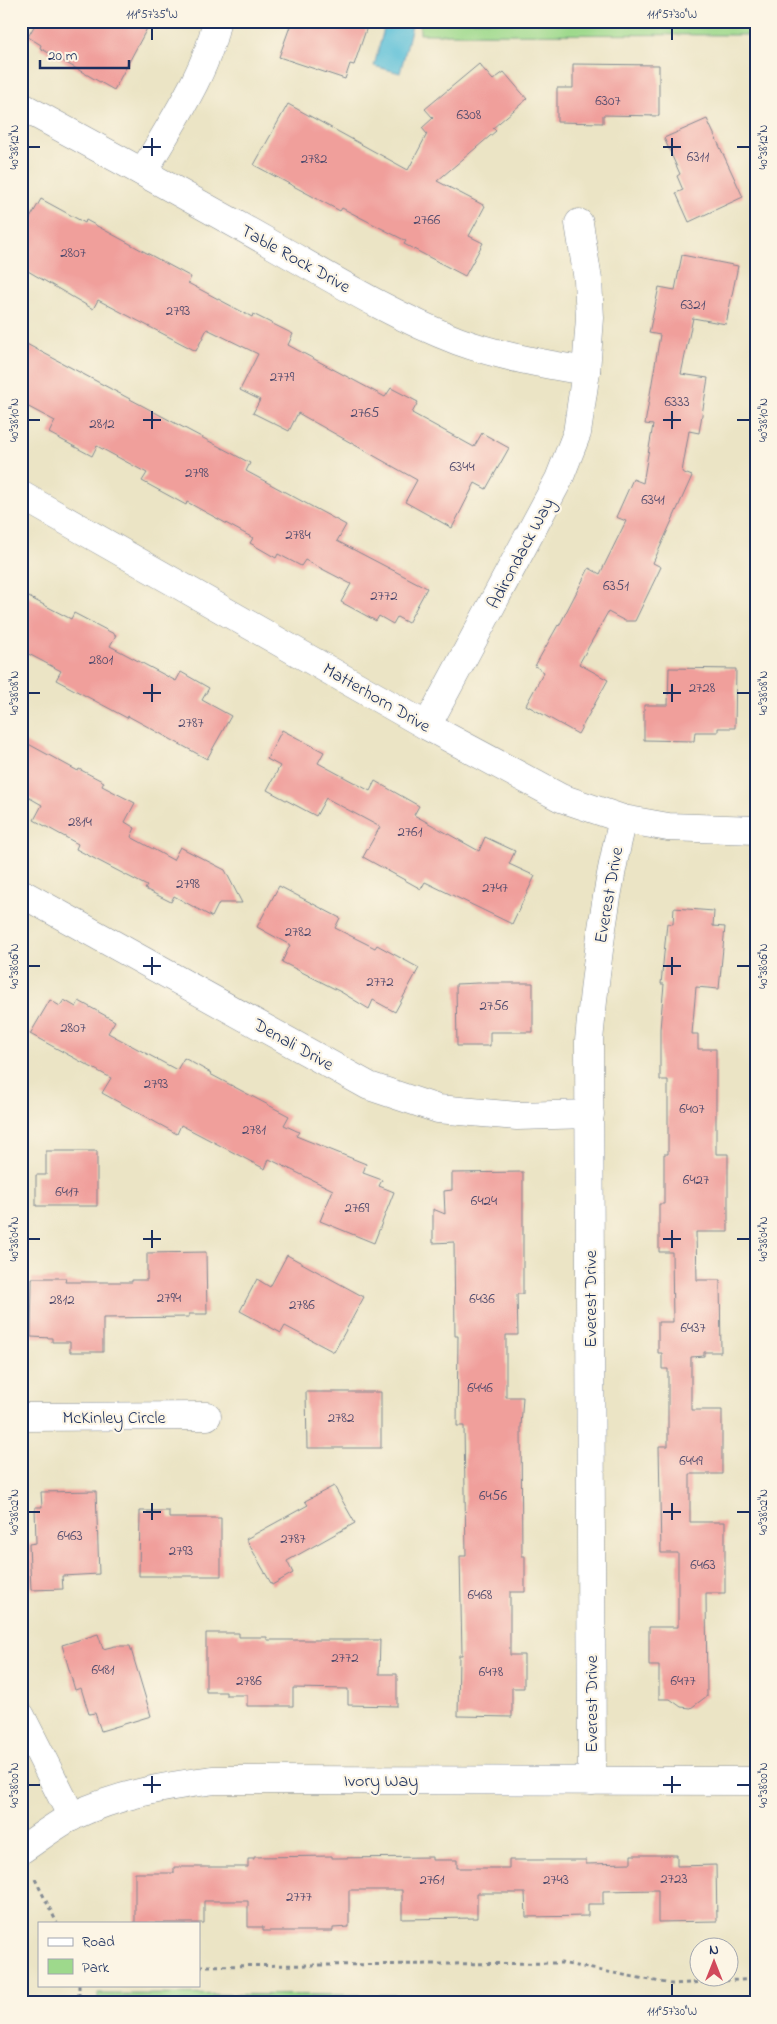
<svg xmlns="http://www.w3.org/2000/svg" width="777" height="2024" font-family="'Indie Flower',sans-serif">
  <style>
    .green { fill: #9ed98c; stroke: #5c8475 }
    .water { fill: #5abfd8; stroke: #3a779b }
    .building { fill: #f09f9b }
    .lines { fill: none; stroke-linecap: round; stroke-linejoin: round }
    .minor-casing { stroke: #838a92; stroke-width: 29 }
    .path { stroke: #838a92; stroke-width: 3; stroke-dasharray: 4 4; stroke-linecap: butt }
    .minor { stroke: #fff; stroke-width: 28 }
    .ticks { fill: none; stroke: #1b2f5e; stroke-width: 2 }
    .labels { text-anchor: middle; stroke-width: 4.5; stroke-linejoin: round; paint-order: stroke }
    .number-label { font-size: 15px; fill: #504b6d }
    .street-label { font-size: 18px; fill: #1b2f5e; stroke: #fcf5e5 }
    .neatline { fill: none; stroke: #1b2f5e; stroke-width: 2 }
    .ticks-label { font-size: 12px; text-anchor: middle; fill: #1b2f5e }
  </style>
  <rect width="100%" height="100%" fill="#fcf5e5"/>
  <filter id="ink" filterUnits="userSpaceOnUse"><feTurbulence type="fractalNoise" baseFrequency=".02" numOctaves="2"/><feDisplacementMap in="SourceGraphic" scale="10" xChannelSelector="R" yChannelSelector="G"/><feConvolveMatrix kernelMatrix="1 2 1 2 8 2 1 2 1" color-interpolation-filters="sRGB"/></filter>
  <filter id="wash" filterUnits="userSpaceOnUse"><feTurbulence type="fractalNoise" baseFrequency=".0096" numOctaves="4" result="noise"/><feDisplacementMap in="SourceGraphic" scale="20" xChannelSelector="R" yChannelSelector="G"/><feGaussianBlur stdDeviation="1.12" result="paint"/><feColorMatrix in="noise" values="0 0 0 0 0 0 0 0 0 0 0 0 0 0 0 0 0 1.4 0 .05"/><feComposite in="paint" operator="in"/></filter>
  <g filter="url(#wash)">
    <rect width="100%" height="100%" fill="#ebe4c5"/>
    <!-- green -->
    <g class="green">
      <polygon points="420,21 756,21 756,35 420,34"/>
      <polygon points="98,1994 410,1995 410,2003 98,2003"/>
    </g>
    <!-- water -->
    <polygon class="water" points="386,21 413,22 400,73 374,66"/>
    <g id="blocks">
      <!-- building -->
      <g class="building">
        <polygon points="37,21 151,21 114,90 40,48 41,45 28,37"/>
        <polygon points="292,21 369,21 354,65 350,64 345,79 279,57"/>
        <polygon points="479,64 493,80 504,72 527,99 493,128 496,131 437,181 485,206 469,236 483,243 465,276 404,244 406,241 342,208 340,211 254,165 288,104 408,170 427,134 422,128 433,118 425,109"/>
        <polygon points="573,64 659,65 659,116 603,115 603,123 557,122 557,88 573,88"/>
        <polygon points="707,119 743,197 689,222 676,193 683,190 677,176 680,174 664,138"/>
        <polygon points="41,199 85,223 86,220 191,277 188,283 252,317 253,314 293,334 288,345 385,397 391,388 418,402 412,413 474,447 482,433 509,448 486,489 475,483 452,528 405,502 417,480 298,413 289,431 253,413 260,400 240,390 258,354 207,329 196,351 98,300 93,309 21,267 21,234"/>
        <polygon points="682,255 738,266 726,324 693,318 681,374 708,378 699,433 689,431 682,472 692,476 653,563 661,567 635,621 625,621 608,612 579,664 608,680 578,734 526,705 544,672 535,666 558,625 559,626 589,568 600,574 626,521 616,517 633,479 643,483 653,425 645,424 660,335 649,333 659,287 675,290"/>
        <polygon points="21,341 250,463 246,471 346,525 337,541 427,588 408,623 397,617 393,624 379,616 376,621 341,602 351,584 305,560 301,566 278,554 276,558 250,543 253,538 187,502 186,505 142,481 147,473 97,446 92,456 49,433 55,421 21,403"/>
        <polygon points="21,593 71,619 74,613 116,635 110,646 176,681 181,672 209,688 202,700 231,716 207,759 128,716 127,718 56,680 61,671 21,650"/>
        <polygon points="669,668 736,669 735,728 718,728 718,732 695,732 694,741 644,740 644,705 668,705"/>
        <polygon points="282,730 324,752 318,763 370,791 375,781 419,806 414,815 479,851 485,837 515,851 509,864 535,876 512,924 425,882 421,889 363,857 380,827 326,798 316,816 267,790 280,766 267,759"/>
        <polygon points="21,740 78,771 79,769 104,782 102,786 135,803 125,822 135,828 131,837 173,860 180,847 225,870 242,903 219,903 212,917 174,896 171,902 145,889 147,886 76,849 78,844 34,820 42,805 21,793"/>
        <polygon points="279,886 340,918 335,928 375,948 377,945 419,968 395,1012 373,1000 369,1009 341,992 282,962 290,945 257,927"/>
        <polygon points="674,908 714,911 713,926 725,927 719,989 696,987 692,1034 698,1034 698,1049 716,1049 716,1154 728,1154 728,1232 696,1232 697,1280 720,1280 721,1352 704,1352 704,1356 691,1357 691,1410 722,1410 722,1474 690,1474 690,1522 725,1522 725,1593 706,1593 707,1696 691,1708 681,1707 670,1699 659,1699 659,1666 649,1666 649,1627 678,1627 678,1553 661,1553 659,1446 668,1446 668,1369 662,1369 662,1353 658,1353 658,1322 673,1322 672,1252 659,1252 659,1204 664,1204 664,1154 668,1154 668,1080 660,1080 660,1029 664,984 661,984 667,923 673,924"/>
        <polygon points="478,983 533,983 533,1032 490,1032 490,1046 457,1046 456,984"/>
        <polygon points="50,1000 60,1006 64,1000 76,1007 79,1001 115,1021 108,1033 177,1070 184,1058 211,1073 210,1074 289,1116 284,1125 299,1132 296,1136 366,1164 363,1173 382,1180 379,1186 394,1192 374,1243 320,1221 333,1190 269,1159 265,1169 181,1125 177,1134 102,1093 111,1078 30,1034"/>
        <polygon points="46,1151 97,1151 97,1206 36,1206 36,1175 46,1175"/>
        <polygon points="523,1172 523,1294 517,1294 518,1335 506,1335 506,1397 523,1397 521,1427 522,1556 525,1556 525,1592 510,1592 510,1655 524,1655 524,1688 512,1688 512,1717 458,1716 459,1655 462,1655 460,1556 466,1556 464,1426 457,1426 458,1336 455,1336 454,1242 433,1243 433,1209 445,1214 444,1191 452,1190 452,1173"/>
        <polygon points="206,1252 207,1314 189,1314 189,1317 103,1318 103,1352 70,1352 70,1342 52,1342 52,1338 31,1337 32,1278 66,1278 65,1282 132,1282 132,1280 147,1280 147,1253"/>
        <polygon points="287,1255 364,1297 334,1352 285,1326 281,1333 240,1311 257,1279 270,1287"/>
        <polygon points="306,1392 381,1392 381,1448 307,1448"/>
        <polygon points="334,1486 355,1523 287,1561 293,1573 272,1585 246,1539 308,1505 305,1501"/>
        <polygon points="96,1491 99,1574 62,1576 63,1589 31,1590 29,1544 36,1543 35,1507 42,1507 41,1492"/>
        <polygon points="140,1511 169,1511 169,1518 221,1518 221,1576 139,1576"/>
        <polygon points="206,1633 239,1633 239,1637 267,1637 267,1640 380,1640 379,1674 397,1674 397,1706 348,1705 348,1689 293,1688 293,1706 247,1706 247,1695 226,1695 226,1692 206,1692"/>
        <polygon points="98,1634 103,1649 115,1646 130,1646 151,1716 101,1731 95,1713 89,1714 81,1688 75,1690 62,1645"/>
        <polygon points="631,1855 677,1855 677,1866 716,1865 717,1921 658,1922 658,1890 603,1891 603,1904 588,1904 588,1916 526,1917 525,1893 477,1893 477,1918 402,1919 402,1890 349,1890 349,1927 333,1928 333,1931 263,1931 263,1927 248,1927 248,1901 204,1901 204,1923 135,1923 135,1873 174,1873 174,1867 248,1867 248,1859 254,1859 254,1857 332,1856 332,1858 432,1857 432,1860 457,1860 457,1868 509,1868 509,1860 586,1860 586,1864 631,1863"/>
      </g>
    </g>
  </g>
  <g filter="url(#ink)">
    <use href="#blocks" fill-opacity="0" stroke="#838a92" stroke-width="1"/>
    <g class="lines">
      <defs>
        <g id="minor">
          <path d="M 21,106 C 106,152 190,198 273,245 C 333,279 393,316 458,341 C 499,356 543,364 586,371"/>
          <path d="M 143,172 C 167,130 210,68 216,21"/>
          <polyline points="21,495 427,726 561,798 623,819 668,827 756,830"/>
          <polyline points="427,726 559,479 577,433 586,371 590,318 588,280 579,223"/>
          <polyline points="21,893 369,1086 438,1109 517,1116 590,1114"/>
          <polyline points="21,1417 207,1416"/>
          <polyline points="21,1716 72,1817"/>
          <path d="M 592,1781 L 589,1041 C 596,966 605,892 623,819"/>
          <path d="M 21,1850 C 38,1839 55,1825 73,1816 C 117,1795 165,1786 214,1780 L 756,1781"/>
        </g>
      </defs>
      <!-- minor casing -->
      <use href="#minor" class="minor-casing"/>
      <!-- path -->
      <g class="path">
        <polyline points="35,1879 57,1923"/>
        <polyline points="199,1966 561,1963 671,1984 756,1979"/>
        <polyline points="79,1985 79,2003"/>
      </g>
      <!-- minor -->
      <use href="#minor" class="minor"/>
    </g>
  </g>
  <!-- ticks -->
  <path class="ticks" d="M 152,28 L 152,40M 672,28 L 672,40M 152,138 L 152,156M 672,138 L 672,156M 28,147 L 40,147M 143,147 L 161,147M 663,147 L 681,147M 737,147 L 750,147M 152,411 L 152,429M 672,411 L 672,429M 28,420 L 40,420M 143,420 L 161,420M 663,420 L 681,420M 737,420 L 750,420M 152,684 L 152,702M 672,684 L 672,702M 28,693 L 40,693M 143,693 L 161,693M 663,693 L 681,693M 737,693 L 750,693M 152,957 L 152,975M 672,957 L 672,975M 28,966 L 40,966M 143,966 L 161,966M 663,966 L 681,966M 737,966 L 750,966M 152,1230 L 152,1248M 672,1230 L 672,1248M 28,1239 L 40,1239M 143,1239 L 161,1239M 663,1239 L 681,1239M 737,1239 L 750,1239M 152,1503 L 152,1520M 672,1503 L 672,1520M 28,1512 L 40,1512M 143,1512 L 161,1512M 663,1512 L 681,1512M 737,1512 L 750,1512M 152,1776 L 152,1793M 672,1776 L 672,1793M 28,1785 L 40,1785M 143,1785 L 161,1785M 663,1785 L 681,1785M 737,1785 L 750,1785M 672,1984 L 672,1996"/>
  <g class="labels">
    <!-- number labels -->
    <g class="number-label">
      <text x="608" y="105">6307</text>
      <text x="469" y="119">6308</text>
      <text x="698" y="161">6311</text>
      <text x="314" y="163">2782</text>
      <text x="427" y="224">2766</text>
      <text x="73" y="257">2807</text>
      <text x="693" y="309">6321</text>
      <text x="178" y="315">2793</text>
      <text x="282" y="381">2779</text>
      <text x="677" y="406">6333</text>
      <text x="365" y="417">2765</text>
      <text x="102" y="428">2812</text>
      <text x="462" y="471">6344</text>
      <text x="197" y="477">2798</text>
      <text x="653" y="504">6341</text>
      <text x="298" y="539">2784</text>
      <text x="616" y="590">6351</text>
      <text x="384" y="600">2772</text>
      <text x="101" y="664">2801</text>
      <text x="702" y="692">2728</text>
      <text x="191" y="727">2787</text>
      <text x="80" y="826">2814</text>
      <text x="410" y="836">2761</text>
      <text x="188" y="888">2798</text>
      <text x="495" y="892">2747</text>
      <text x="298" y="936">2782</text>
      <text x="380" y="986">2772</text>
      <text x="494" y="1010">2756</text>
      <text x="73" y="1032">2807</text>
      <text x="156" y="1088">2793</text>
      <text x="692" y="1113">6407</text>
      <text x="254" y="1134">2781</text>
      <text x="696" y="1184">6427</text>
      <text x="67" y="1196">6417</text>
      <text x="484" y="1205">6424</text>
      <text x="357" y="1212">2769</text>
      <text x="169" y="1302">2794</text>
      <text x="482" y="1303">6436</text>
      <text x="62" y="1304">2812</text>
      <text x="302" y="1309">2786</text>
      <text x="693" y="1332">6437</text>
      <text x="480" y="1392">6446</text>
      <text x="341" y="1422">2782</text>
      <text x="691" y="1465">6449</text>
      <text x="493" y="1500">6456</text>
      <text x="70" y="1540">6463</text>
      <text x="293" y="1543">2787</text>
      <text x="181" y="1555">2793</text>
      <text x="703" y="1569">6463</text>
      <text x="480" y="1599">6468</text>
      <text x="345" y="1662">2772</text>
      <text x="103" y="1674">6481</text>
      <text x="491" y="1676">6478</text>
      <text x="249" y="1685">2786</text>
      <text x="683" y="1685">6477</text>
      <text x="674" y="1883">2723</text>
      <text x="432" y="1884">2761</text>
      <text x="556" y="1884">2743</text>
      <text x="299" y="1901">2777</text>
    </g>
    <!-- street labels -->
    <g class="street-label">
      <text transform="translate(296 258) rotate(29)" y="6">Table Rock Drive</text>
      <text transform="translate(520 553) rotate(-62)" y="6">Adirondack Way</text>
      <text transform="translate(377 697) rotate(30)" y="6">Matterhorn Drive</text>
      <text transform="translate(608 895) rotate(-80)" y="6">Everest Drive</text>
      <text transform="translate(294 1044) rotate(29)" y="6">Denali Drive</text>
      <text transform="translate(590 1299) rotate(-90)" y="6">Everest Drive</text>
      <text x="114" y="1423">McKinley Circle</text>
      <text transform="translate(591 1704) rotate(-90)" y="6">Everest Drive</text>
      <text x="381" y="1786">Ivory Way</text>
    </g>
  </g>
  <!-- margin -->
  <rect width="777" height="2024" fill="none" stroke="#fcf5e5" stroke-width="55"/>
  <!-- legend -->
  <rect x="38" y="1922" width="162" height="65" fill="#fcf5e5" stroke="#a2a6af"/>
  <rect x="48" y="1938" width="25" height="8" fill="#ffffff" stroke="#a2a6af"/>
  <text x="82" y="1946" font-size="15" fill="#1b2f5e">Road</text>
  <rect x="48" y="1959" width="25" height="15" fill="#9ed98c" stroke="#a2a6af"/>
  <text x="82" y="1972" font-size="15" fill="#1b2f5e">Park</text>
  <!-- north arrow -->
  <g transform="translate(714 1962)"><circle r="24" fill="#fcf5e5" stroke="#a2a6af"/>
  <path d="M0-4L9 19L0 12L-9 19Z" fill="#d1495b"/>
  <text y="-8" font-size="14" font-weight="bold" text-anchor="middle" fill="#1b2f5e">N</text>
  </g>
  <!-- scale -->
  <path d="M40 60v8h89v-8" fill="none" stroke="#1b2f5e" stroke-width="2.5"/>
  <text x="48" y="60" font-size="15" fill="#1b2f5e" stroke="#fcf5e5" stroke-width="4" paint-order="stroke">20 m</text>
  <rect x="28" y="28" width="722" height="1968" class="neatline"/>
  <g class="ticks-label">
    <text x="152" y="18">111°57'35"W</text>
    <text x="672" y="18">111°57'30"W</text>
    <text transform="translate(14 147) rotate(-90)" y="4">40°38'12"N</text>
    <text transform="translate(763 147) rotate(-90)" y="4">40°38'12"N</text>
    <text transform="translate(14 420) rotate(-90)" y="4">40°38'10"N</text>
    <text transform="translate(763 420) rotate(-90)" y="4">40°38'10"N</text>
    <text transform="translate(14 693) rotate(-90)" y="4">40°38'08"N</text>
    <text transform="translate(763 693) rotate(-90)" y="4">40°38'08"N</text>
    <text transform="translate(14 966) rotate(-90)" y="4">40°38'06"N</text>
    <text transform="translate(763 966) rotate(-90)" y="4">40°38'06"N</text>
    <text transform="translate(14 1239) rotate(-90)" y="4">40°38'04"N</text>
    <text transform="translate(763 1239) rotate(-90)" y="4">40°38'04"N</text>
    <text transform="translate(14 1512) rotate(-90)" y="4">40°38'02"N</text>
    <text transform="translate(763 1512) rotate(-90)" y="4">40°38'02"N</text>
    <text transform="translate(14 1785) rotate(-90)" y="4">40°38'00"N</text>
    <text transform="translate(763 1785) rotate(-90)" y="4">40°38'00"N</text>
    <text x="672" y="2015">111°57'30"W</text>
  </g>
</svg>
